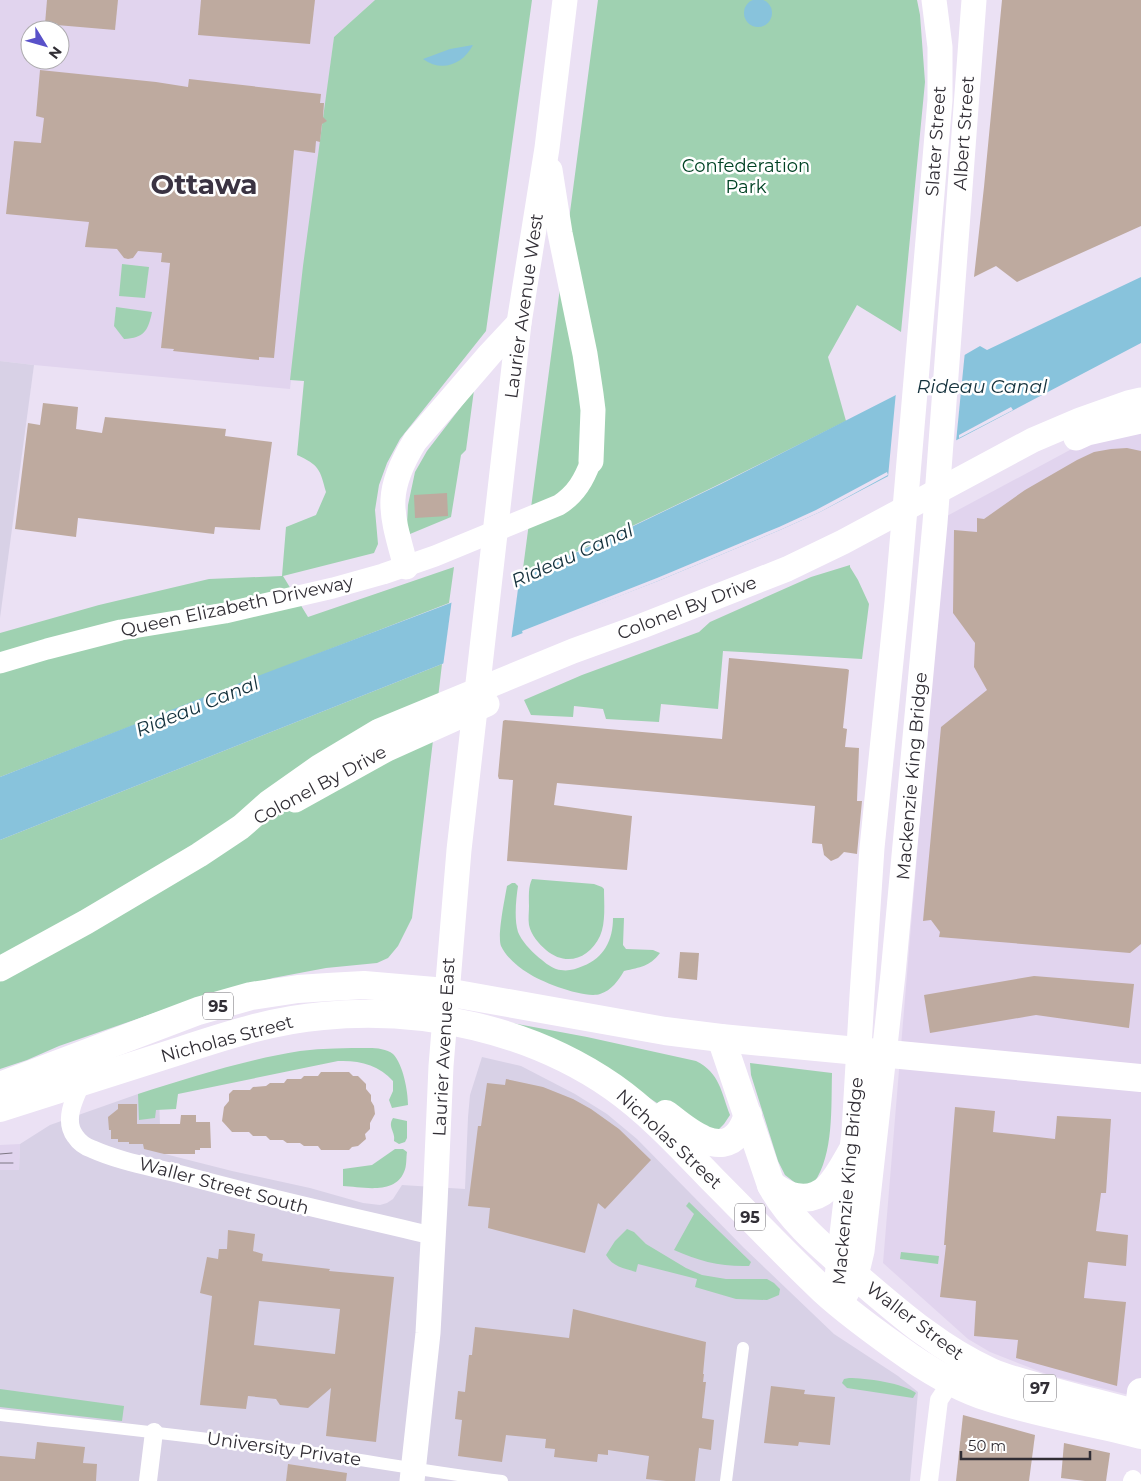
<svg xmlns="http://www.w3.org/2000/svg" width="1141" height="1481" font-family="Montserrat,sans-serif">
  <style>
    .built { fill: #e1d4ee; fill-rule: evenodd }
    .education { fill: #d8d1e6 }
    .green { fill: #9fd1b1 }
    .water { fill: #88c3dc }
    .pier { fill: #ebe1f4 }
    .building { fill: #beaa9f; fill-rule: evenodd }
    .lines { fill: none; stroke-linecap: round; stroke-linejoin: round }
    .pedestrian { stroke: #fff; stroke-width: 12 }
    .minor { stroke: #fff; stroke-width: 18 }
    .tertiary { stroke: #fff; stroke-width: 21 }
    .secondary { stroke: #fff; stroke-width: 25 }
    .primary { stroke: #fff; stroke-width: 28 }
    .tram { stroke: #7d7783; stroke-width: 1 }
    .labels { text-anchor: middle; stroke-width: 5; stroke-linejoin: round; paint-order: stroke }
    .shield { fill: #fff; stroke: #6f6d72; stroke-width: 1 }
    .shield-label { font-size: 16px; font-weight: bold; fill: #312e35 }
    .street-label { font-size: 18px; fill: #312e35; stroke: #fff }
    .park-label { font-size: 18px; fill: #004224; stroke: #fff }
    .water-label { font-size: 19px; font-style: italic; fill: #14313c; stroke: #fff }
    .town-label { font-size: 28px; font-weight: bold; fill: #3a3342; stroke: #fff }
  </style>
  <rect width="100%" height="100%" fill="#ebe1f4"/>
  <!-- built -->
  <g class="built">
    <path d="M 0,0 L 375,0 L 334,37 L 290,389 L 34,365 L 0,361 ZM 30,30 L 60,30 L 60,60 L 30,60 Z"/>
    <polygon points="1141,431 1141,1398 1049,1375 990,1352 968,1339 883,1263 945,517 1081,444"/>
    <polygon points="20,1144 19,1170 0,1170 0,1145"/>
  </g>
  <!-- education -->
  <g class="education">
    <polygon points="0,361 34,365 0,618"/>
    <polygon points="482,1057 521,1066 575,1094 607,1114 637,1139 743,1247 834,1334 898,1376 918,1392 910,1481 0,1481 0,1170 19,1170 20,1144 50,1125 138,1094 159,1097 161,1153 232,1171 310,1188 363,1203 380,1205 387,1203 393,1199 402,1185 465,1189 468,1117 470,1095"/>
  </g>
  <!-- green -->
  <g class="green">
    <path d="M 375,0 L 532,0 L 486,331 L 400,439 L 387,463 L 379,485 L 375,510 L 378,544 L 374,553 L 283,576 L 308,617 L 454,567 L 449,603 L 0,777 L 0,633 L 99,605 L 209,579 L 282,576 L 286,527 L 316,515 L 326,492 C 320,469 319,465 297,455 L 304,381 L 290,380 L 303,266 L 334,37 Z"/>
    <path d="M 598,0 L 917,0 L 920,15 L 925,82 L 901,332 L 857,305 L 828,357 L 846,421 C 739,475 632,528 522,576 Z"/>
    <polygon points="122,264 149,267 145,298 119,296"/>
    <path d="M 116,307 L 152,312 C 148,331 144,338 124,339 L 114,326 Z"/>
    <polygon points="474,390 466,450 461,455 451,517 410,534 407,525 408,505 415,472 427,451"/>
    <polygon points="850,565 850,567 858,580 869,604 862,659 723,651 718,709 661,704 659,722 606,719 603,709 574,706 573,717 531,715 524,700 582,675 699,632 710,622 811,577"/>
    <polygon points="442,664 412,918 398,946 388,958 377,963 326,968 273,978 189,1001 59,1046 27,1060 0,1069 0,840"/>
    <path d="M 532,879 L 594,884 L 602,887 L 604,889 C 604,903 606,923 600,936 C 589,959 566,967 546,950 C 539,944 531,935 529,925 C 528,919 529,912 529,906 C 529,896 528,888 532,879 Z"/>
    <path d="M 512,883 L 515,883 L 518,886 C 516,899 514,919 518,932 C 521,940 531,951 537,956 C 543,961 550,967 556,969 C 566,972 574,970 583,966 C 604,958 613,940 613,918 L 624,918 L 623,945 L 626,949 L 653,950 L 660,953 C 649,967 641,967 624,971 C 618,981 612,990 600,994 C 585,999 541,982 528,973 C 518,967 506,957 501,946 C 497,936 505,898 507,886 Z"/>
    <path d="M 502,1021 L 587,1037 L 696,1061 C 720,1073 721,1092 730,1115 L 724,1124 L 717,1131 L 671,1112 L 629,1085 Z"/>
    <path d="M 369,1048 C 377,1048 387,1049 393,1054 C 403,1064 408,1091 408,1105 L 392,1108 L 389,1100 L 393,1091 L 393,1081 C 379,1065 359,1060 338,1061 L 178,1094 L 176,1109 L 156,1110 L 155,1118 L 139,1120 L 138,1094 C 191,1077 244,1060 300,1051 C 323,1048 346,1048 369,1048 Z"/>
    <path d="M 750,1063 L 832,1073 C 831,1107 834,1154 814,1183 L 798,1185 L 785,1175 L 778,1161 L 751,1075 Z"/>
    <path d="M 393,1118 L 407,1121 L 407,1138 L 405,1142 L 399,1144 L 394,1141 C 396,1132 387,1127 393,1118 Z"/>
    <path d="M 395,1149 L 403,1149 L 407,1152 C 406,1158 407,1166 404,1172 C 395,1195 362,1187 343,1186 L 343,1169 L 372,1165 Z"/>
    <path d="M 689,1202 L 751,1262 L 749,1266 C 722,1267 698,1261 674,1250 L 694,1214 L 686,1206 Z"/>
    <path d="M 627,1229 L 634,1232 L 646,1244 L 686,1268 L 702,1275 L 726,1279 L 767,1279 L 774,1283 L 780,1289 L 779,1295 L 767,1300 L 736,1299 L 695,1287 L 697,1279 L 638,1264 L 636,1272 C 623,1268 613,1267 606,1255 L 615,1241 Z"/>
    <polygon points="901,1252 939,1256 938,1264 900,1259"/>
    <path d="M 849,1378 C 865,1378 903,1383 916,1393 L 913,1398 L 847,1388 L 842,1383 L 844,1379 Z"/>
    <polygon points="0,1389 124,1406 122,1421 0,1407"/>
  </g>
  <!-- water -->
  <g class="water">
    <circle cx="758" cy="13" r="14"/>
    <path d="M 473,45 C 463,64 442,73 423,59 L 450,49 Z"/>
    <polygon points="1141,277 1141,343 820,512 780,530 658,581 442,664 0,840 0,777 263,674 522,576 598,543 721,484 894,396 980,346 987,350"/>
  </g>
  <!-- pier -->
  <g class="pier">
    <polygon points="965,351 956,442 888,477 896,392"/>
    <polygon points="1011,407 1013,410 959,438 959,435"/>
    <polygon points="887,472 888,475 820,512 780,530 658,581 523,634 522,631 657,578 779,527 816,510"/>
    <polygon points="520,574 511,641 443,666 452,599"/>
  </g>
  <!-- building -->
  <g class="building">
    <polygon points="47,0 118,0 115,30 45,24"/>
    <polygon points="201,0 315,0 310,44 198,35"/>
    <polygon points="1002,0 1141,0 1141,226 1017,282 996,266 974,277 984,187"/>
    <polygon points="40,70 156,82 188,87 189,79 321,94 320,103 324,103 323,117 327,121 322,124 320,142 316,141 315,153 294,150 274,358 259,357 259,360 173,351 174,349 161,348 170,263 161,262 162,253 138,251 133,258 128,259 124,258 117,249 85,247 89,222 6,214 14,141 41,143 44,118 36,116"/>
    <polygon points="43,403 78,407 76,429 102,433 105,417 226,429 225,436 272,442 260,530 215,527 214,534 78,518 76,537 15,529 28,423 40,425"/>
    <polygon points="1127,448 1141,451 1141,944 1130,953 939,937 940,932 931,920 923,921 941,727 987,690 974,667 975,643 953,613 954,530 977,532 977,518 984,519 1025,490 1077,460 1094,452 1111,449"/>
    <polygon points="447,493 448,516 415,518 414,495"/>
    <polygon points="729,658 847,669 849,670 843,728 847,729 845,747 859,748 857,801 862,801 857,854 844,852 838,858 831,861 824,855 822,844 812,843 815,806 557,783 554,805 632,816 627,870 507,861 513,780 499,779 498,776 503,721 505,720 722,739"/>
    <polygon points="680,952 699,953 697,980 678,978"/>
    <polygon points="1034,976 1134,984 1129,1028 1036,1015 930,1033 924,995"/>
    <polygon points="321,1072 349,1072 353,1076 358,1076 366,1084 366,1089 371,1095 371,1101 374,1106 375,1114 370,1123 370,1129 365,1134 366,1139 358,1146 352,1147 349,1150 321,1150 318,1146 304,1146 300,1143 287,1143 283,1140 270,1140 266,1136 253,1136 249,1132 232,1132 222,1121 224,1107 229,1101 229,1094 233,1090 250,1090 253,1087 266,1086 270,1083 284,1083 287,1079 301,1079 304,1076 318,1076"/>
    <polygon points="506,1079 543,1087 573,1099 591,1109 619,1129 651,1160 605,1209 598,1203 585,1253 488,1228 490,1208 468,1206 478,1126 481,1126 487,1083 505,1085"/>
    <polygon points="118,1104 137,1104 137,1124 180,1124 181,1115 196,1115 196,1122 210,1122 211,1148 200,1148 200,1150 195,1150 195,1154 164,1154 144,1149 143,1144 129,1144 129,1142 118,1142 118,1139 111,1139 111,1130 109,1130 108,1117 118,1109"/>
    <polygon points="955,1107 995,1111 993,1132 1055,1139 1057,1116 1111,1119 1106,1193 1101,1193 1096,1231 1128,1235 1126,1266 1088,1262 1084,1298 1126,1302 1117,1386 1016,1358 1018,1340 974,1336 976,1301 940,1297 946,1245 944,1245"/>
    <path d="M 228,1230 L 255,1234 L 253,1251 L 263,1254 L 262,1261 L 330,1269 L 329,1271 L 394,1277 L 376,1442 L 326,1436 L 331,1388 L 308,1408 L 280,1405 L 276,1399 L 248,1396 L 246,1409 L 200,1405 L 212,1296 L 200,1293 L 207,1257 L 218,1259 L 219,1249 L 227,1249 ZM 259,1301 L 340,1309 L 335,1354 L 254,1345 Z"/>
    <polygon points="573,1309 706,1342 703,1374 704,1374 703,1382 706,1382 702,1418 714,1420 711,1450 699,1448 695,1481 666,1481 646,1479 649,1456 608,1450 608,1455 598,1454 597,1462 554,1457 555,1449 545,1448 546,1439 506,1435 502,1462 458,1456 462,1420 455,1419 458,1391 465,1392 469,1355 472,1355 475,1327 569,1338"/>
    <polygon points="771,1386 805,1390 804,1394 835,1397 830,1445 799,1442 798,1446 764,1443"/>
    <polygon points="963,1415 1035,1435 1029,1481 956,1481"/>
    <polygon points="37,1442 85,1447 83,1463 97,1464 96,1481 0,1481 0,1456 35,1459"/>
    <polygon points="1064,1443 1110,1453 1106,1481 1085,1481 1061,1478"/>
    <polygon points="288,1464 347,1473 346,1481 286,1481"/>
  </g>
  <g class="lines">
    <!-- pedestrian -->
    <g class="pedestrian">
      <path d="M 0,1415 C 96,1426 192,1436 287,1449 C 359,1459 430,1472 502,1481"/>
      <polyline points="726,1481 743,1348"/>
    </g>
    <!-- minor -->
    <g class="minor">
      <path d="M 82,1082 C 75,1097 63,1120 75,1136 C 79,1142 86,1147 92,1149 C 121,1162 153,1167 183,1175 C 266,1198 350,1216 434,1236"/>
      <polyline points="148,1481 154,1432"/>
      <polyline points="929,1481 939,1400 951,1382"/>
      <polyline points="1132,1481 1133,1479"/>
    </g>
    <!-- tertiary -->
    <path class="tertiary" d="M 0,663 L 47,649 L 121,630 L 225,613 L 333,588 L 383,574 L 435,556 L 559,505 C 576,494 584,480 591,461"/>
    <!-- secondary -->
    <g class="secondary">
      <polyline points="550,170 560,233 585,354 591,394 593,410 591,461"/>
      <polyline points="1076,438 1087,433 1141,421"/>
      <path d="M 406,567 C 391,512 383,493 415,441 L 490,354 L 519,323"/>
      <polyline points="295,800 387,749 487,704"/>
      <polyline points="0,969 86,922 199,855 241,827 268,803 319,767 379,731 573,651 642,626 787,569 843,542 1033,440 1080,420 1128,403 1141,400"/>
      <polyline points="837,1277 854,1132 862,996 872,848 897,602 940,100 940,47 934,0"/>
      <polyline points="840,1304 856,1276 862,1251 893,974 935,523 974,0"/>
      <polyline points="412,1481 428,1333 435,1204 441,1066 459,850 519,323 547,148 565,0"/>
    </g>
    <!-- primary -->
    <g class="primary">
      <path d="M 721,1038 L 771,1185 C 790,1221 825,1249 856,1276 C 898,1312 940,1349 991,1372 C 1005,1378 1020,1382 1035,1386 C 1070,1397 1106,1405 1141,1415"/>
      <polyline points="0,1086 198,1011 251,996 298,989 328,987 364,985 446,992 665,1031 721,1038 1141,1078"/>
      <path d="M 0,1108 C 58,1090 115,1071 173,1053 C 222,1037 272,1020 323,1016 C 423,1006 531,1030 613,1087 C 650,1113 682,1148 713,1180 C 749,1216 785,1254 823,1290 C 849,1314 880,1336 910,1357 C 935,1374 961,1389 990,1398 C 1039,1414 1091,1422 1141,1435"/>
      <path d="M 666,1114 C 684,1128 718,1159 739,1133 C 743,1128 746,1121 748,1115"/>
      <path d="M 771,1185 C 778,1189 787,1196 796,1197 C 827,1203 839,1173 852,1151"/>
      <polyline points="1136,1433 1141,1392"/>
    </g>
    <!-- tram -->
    <g class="tram">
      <polyline points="0,1154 12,1153"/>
      <polyline points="0,1163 13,1163"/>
    </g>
  </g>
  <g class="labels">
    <!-- shield labels -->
    <g class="shield">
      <rect x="203" y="992.5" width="30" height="27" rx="4"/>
      <rect x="735" y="1203.5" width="30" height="27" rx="4"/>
      <rect x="1024" y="1374.5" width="32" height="27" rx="4"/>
    </g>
    <g class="shield-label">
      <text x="218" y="1012">95</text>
      <text x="750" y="1223">95</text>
      <text x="1040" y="1394">97</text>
    </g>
    <!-- street labels -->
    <g class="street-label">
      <text transform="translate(964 133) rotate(-86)" y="6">Albert Street</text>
      <text transform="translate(936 141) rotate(-86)" y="6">Slater Street</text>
      <text transform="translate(524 306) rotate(-82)" y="6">Laurier Avenue West</text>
      <text transform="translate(237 606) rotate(-12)" y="6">Queen Elizabeth Driveway</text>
      <text transform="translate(687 608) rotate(-21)" y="6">Colonel By Drive</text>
      <text transform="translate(912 776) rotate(-85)" y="6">Mackenzie King Bridge</text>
      <text transform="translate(320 785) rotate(-28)" y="6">Colonel By Drive</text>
      <text transform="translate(227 1039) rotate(-15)" y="6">Nicholas Street</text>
      <text transform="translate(444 1047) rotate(-87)" y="6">Laurier Avenue East</text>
      <text transform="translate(669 1139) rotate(43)" y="6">Nicholas Street</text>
      <text transform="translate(848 1181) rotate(-85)" y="6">Mackenzie King Bridge</text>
      <text transform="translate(224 1186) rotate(15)" y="6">Waller Street South</text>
      <text transform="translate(915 1321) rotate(37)" y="6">Waller Street</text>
      <text transform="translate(284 1449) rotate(8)" y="6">University Private</text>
    </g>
    <!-- park labels -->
    <g class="park-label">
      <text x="746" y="172">Confederation<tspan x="746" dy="21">Park</tspan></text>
    </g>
    <!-- water labels -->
    <g class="water-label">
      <text x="982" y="393">Rideau Canal</text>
      <text transform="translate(572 555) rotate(-24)" y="7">Rideau Canal</text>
      <text transform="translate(197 706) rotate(-22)" y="7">Rideau Canal</text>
    </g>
    <!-- town labels -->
    <g class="town-label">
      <text x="204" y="194">Ottawa</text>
    </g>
  </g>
  <!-- north arrow -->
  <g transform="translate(45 45) rotate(127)"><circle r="24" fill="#ffffff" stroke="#adabae"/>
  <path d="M0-4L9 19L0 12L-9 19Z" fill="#5951c9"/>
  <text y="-8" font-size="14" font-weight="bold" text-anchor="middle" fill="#312e35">N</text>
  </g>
  <!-- scale -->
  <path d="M961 1451v8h129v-8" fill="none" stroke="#312e35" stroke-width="2.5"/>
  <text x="968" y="1451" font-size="15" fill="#312e35" stroke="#ffffff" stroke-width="4" paint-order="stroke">50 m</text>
</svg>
